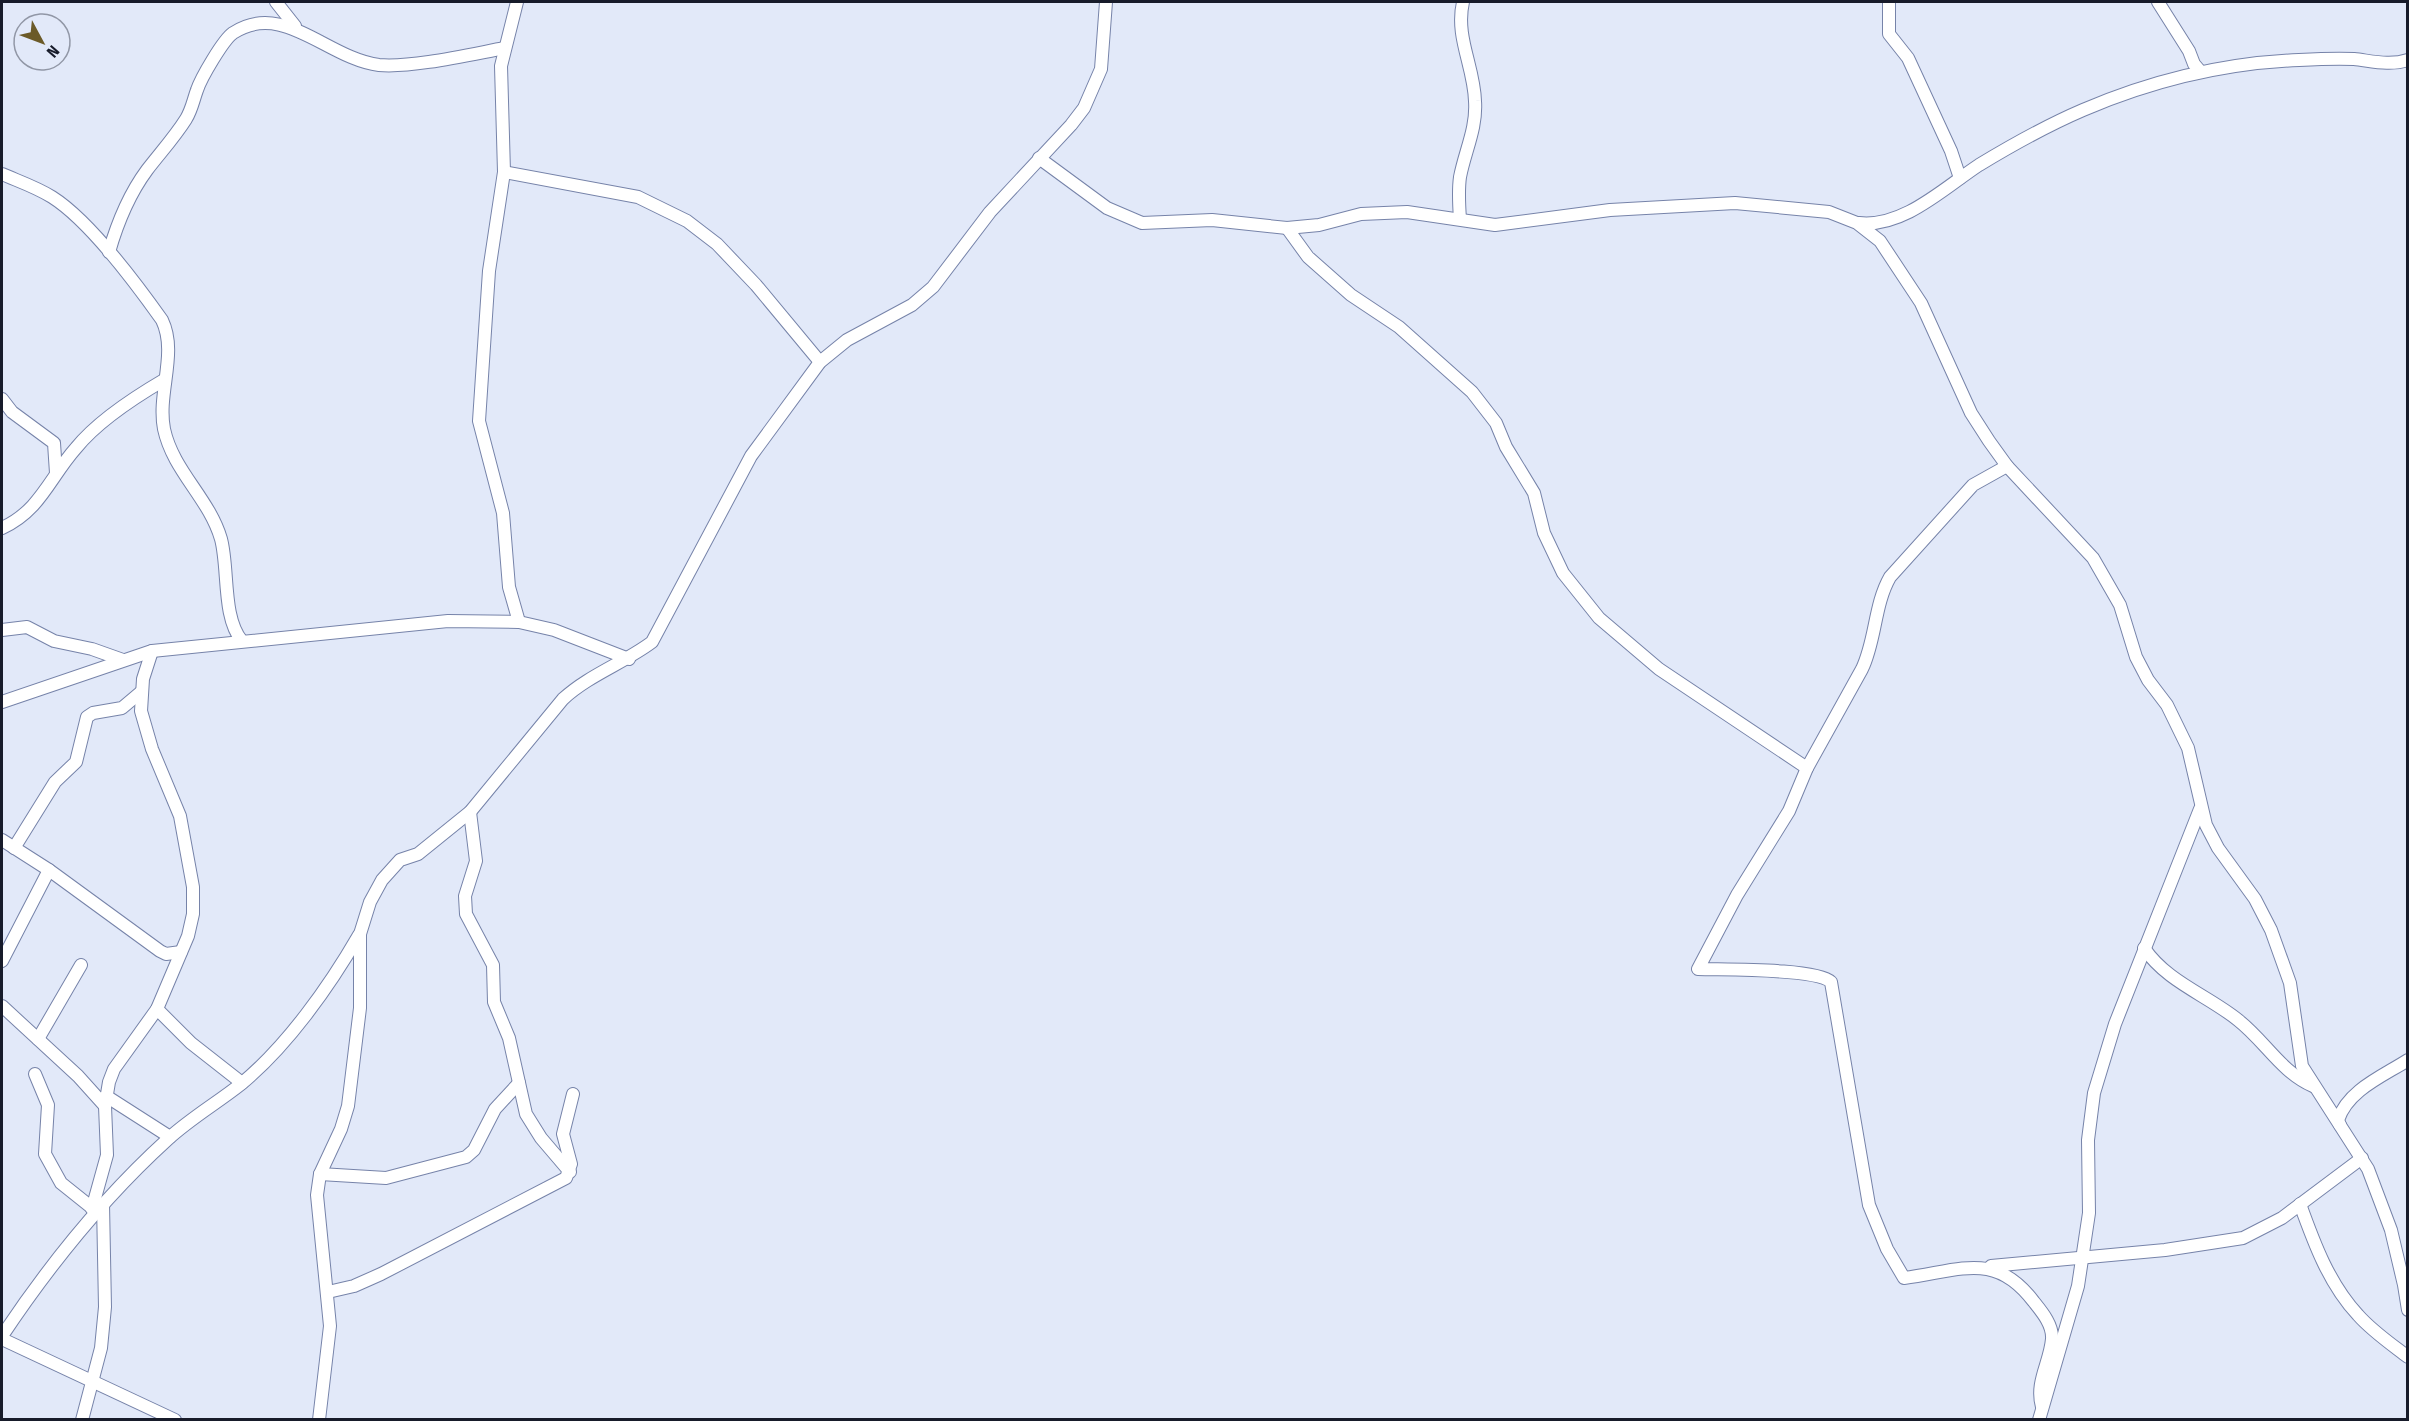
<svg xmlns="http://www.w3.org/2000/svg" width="2409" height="1421" font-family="'Fira Sans Condensed',sans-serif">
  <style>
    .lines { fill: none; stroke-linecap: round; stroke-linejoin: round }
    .minor-casing { stroke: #7683a9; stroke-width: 14 }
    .minor { stroke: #fff; stroke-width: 12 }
  </style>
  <rect width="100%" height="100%" fill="#e2e9f9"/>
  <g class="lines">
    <defs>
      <g id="minor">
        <polyline points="276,2 295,26"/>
        <polyline points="517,2 501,66 504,172 489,271 479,421 503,513 509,587 519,622"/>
        <polyline points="1889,2 1889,34 1908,58 1951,151 1960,178"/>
        <polyline points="2158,2 2189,51 2194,64 2200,71"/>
        <polyline points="1039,158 1107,208 1142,223 1212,220 1287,228 1319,225 1361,214 1407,212 1495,225 1610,210 1735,203 1829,212 1857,223 1880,241 1921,303 1971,413 1989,441 2007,466 2093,558 2120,605 2136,657 2148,680 2167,705 2188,748 2206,825 2218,848 2255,899 2271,930 2290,983 2302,1066 2368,1169 2391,1230 2404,1285 2408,1310"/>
        <polyline points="504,172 638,197 687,221 717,244 756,285 820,362"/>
        <path d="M 2,174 C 18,181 36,187 52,197 C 90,221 135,282 162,320 C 178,353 157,393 164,429 C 173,471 209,498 221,539 C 229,569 222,617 242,641"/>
        <path d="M 1460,219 C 1459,205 1458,191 1460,177 C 1465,151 1477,128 1475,101 C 1474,66 1455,37 1463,2"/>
        <path d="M 1859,223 C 1903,228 1944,188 1979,165 C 2012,145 2048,125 2083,110 C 2153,80 2224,63 2299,60 C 2317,59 2336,58 2354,59 C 2372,61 2390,66 2408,60"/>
        <polyline points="1287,228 1308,257 1351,295 1399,327 1472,392 1496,423 1506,447 1534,493 1544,533 1563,573 1599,618 1659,669 1807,768"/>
        <path d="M 109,252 C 117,224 130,193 147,170 C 160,153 174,138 186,119 C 192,109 193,101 197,90 C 201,78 223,40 233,33 C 283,0 328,59 379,65 C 412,68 472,54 505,48"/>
        <polyline points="2,399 12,412 54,443 56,473"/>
        <path d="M 2007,466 L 1973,485 L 1890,577 C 1874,605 1876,640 1862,669 L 1807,768 L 1789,811 L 1737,895 L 1698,969 C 1723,970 1816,968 1831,982 L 1869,1205 L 1887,1249 L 1904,1278 C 1960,1271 1995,1250 2034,1302 C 2042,1312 2053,1325 2052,1339 C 2050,1363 2035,1382 2042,1407"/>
        <path d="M 2,528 C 40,511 50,477 76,448 C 97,422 135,397 164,380"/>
        <polyline points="2,630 27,627 54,641 92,649 123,660"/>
        <polyline points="2,702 152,651 448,621 519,622 554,630 629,659"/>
        <polyline points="470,812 476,861 465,896 466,914 493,965 494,1002 509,1038 526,1114 541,1138 570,1172"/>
        <polyline points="2,840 49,870 160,951 166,954 181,952"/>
        <polyline points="14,848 55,782 76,762 87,717 93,713 122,708 141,692"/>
        <path d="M 2144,948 C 2167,982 2207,995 2238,1020 C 2265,1041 2281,1072 2313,1086"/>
        <polyline points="2,961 49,870"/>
        <polyline points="2,1006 78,1076 105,1106"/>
        <polyline points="157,1009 191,1043 242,1083"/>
        <polyline points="38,1039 81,965"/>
        <polyline points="35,1074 48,1105 45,1154 61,1183 96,1211"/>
        <polyline points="106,1096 170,1137"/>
        <path d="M 2340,1125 L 2338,1120 C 2348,1090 2383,1076 2408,1060"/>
        <polyline points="320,1174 386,1178 466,1157 474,1150 495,1109 519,1083"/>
        <path d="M 2300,1204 C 2314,1243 2329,1284 2358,1315 C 2372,1331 2391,1344 2408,1357"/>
        <polyline points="92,1209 107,1155 105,1106 109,1082 114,1069 157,1009 188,936 193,914 193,887 180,816 152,749 141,711 143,679 152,651"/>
        <polyline points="1991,1266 2165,1250 2243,1238 2282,1218 2362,1158"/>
        <polyline points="328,1292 354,1286 381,1274 566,1178 571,1164 563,1134 573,1094"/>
        <path d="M 2,1336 C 50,1264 103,1198 168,1139 C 191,1118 217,1103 241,1084 C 287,1046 329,987 359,935"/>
        <polyline points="2,1339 175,1420"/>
        <polyline points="82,1420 101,1348 105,1307 103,1204"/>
        <path d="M 319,1420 L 330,1326 L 317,1195 L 320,1174 L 341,1129 L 348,1106 L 360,1008 L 360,934 L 370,902 L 382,880 L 400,860 L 418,854 L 470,812 L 563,699 C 589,675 624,663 652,642 L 751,456 L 820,362 L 847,340 L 912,305 L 933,287 L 990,212 L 1071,125 L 1084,108 L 1101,69 L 1106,2"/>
        <polyline points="2039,1420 2078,1286 2089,1213 2088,1140 2094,1093 2115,1024 2200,809"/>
      </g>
    </defs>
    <!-- minor casing -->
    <use href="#minor" class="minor-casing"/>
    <!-- minor -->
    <use href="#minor" class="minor"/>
  </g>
  <!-- border -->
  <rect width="2409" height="1421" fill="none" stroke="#171b2a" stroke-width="6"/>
  <!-- north arrow -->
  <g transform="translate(42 42) rotate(131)"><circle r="28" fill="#e2e9f9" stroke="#9197a6" stroke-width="1.5"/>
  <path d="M0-4.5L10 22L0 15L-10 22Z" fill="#6b5a28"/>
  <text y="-9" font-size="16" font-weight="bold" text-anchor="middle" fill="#171b2a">N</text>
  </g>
</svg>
